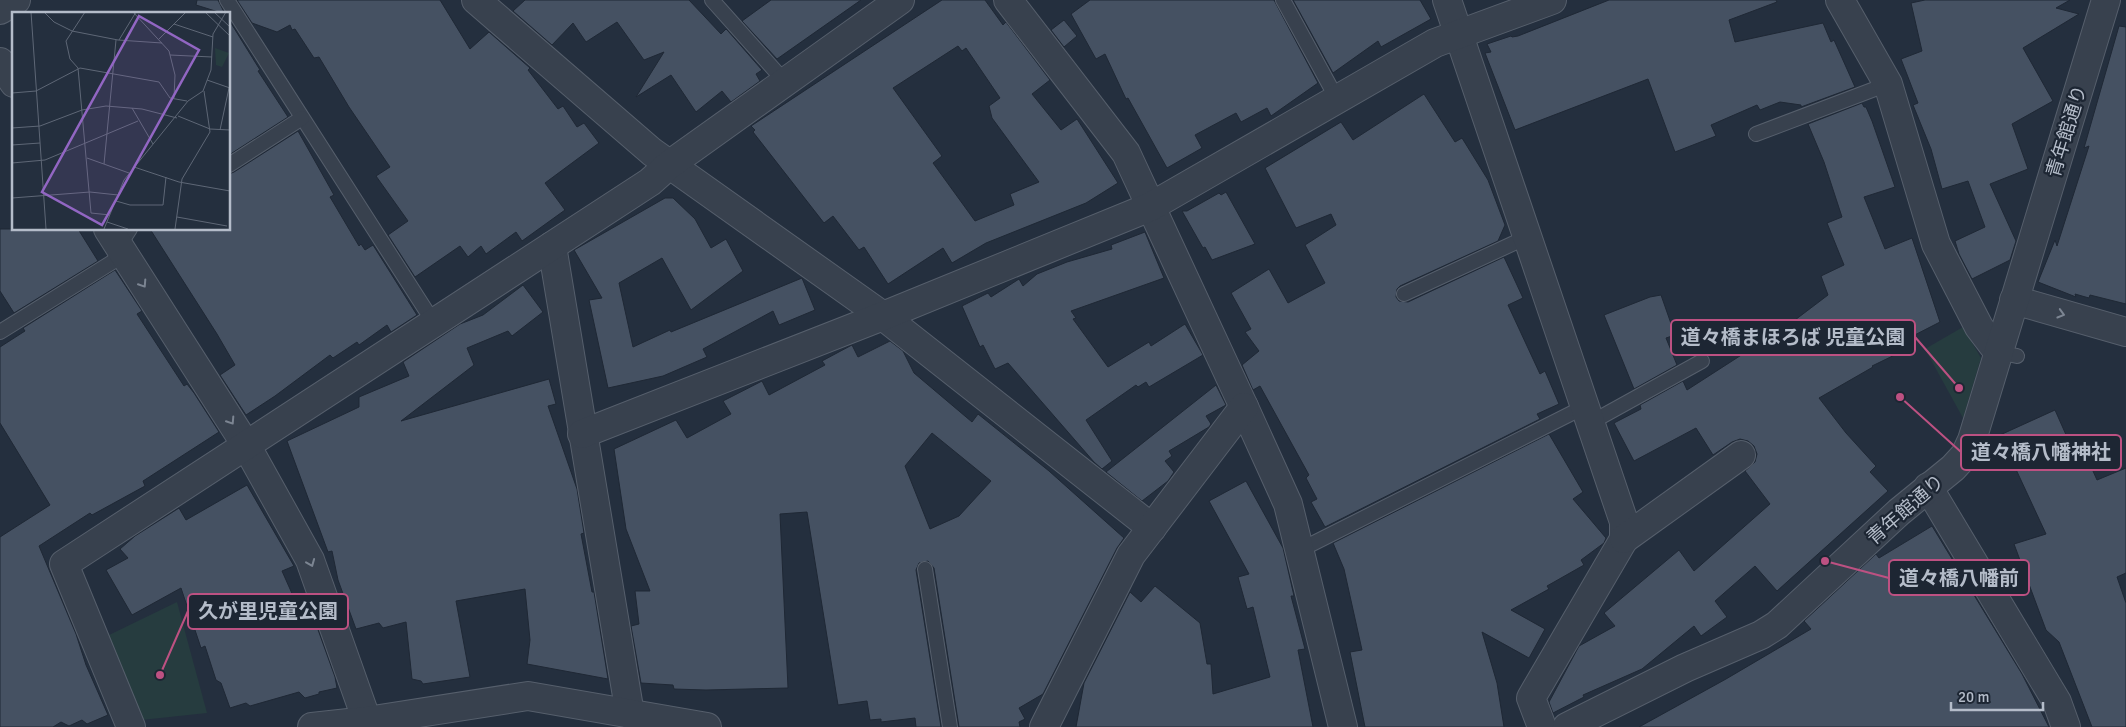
<svg xmlns="http://www.w3.org/2000/svg" width="2126" height="727" font-family="Signika,'Noto Sans JP',sans-serif">
  <style>
    .green { fill: #263c3f }
    .building { fill: #455162; stroke: #1f2835; fill-rule: evenodd }
    .lines { fill: none; stroke-linecap: round; stroke-linejoin: round }
    .service-casing { stroke: #565f6c; stroke-width: 16 }
    .minor-casing { stroke: #565f6c; stroke-width: 30 }
    .tertiary-casing { stroke: #565f6c; stroke-width: 30 }
    .service { stroke: #38414e; stroke-width: 14 }
    .minor { stroke: #38414e; stroke-width: 28 }
    .tertiary { stroke: #38414e; stroke-width: 28 }
    .oneway { stroke: #7c8592 }
    .labels { text-anchor: middle; stroke-width: 4.5; stroke-linejoin: round; paint-order: stroke }
    .street-label { font-size: 19px; fill: #b4bcc9; stroke: #1d2633 }
    .inset-road { fill: none; stroke: #5e6776; stroke-width: 1 }
    .view { fill: #9266c3; fill-opacity: 0.15; stroke: #9266c3; stroke-width: 2.5 }
    .inset-edge { fill: none; stroke: #b4bcc9; stroke-width: 2.5 }
    .leader { fill: none; stroke: #bd5182; stroke-width: 2 }
    .callout-dot { fill: #bd5182; stroke: #1d2633; stroke-width: 2 }
    .callout { fill: #1d2633; stroke: #bd5182; stroke-width: 2 }
    .callout-label { font-size: 20px; text-anchor: middle; font-weight: bold; fill: #b4bcc9 }
  </style>
  <rect width="100%" height="100%" fill="#242f3e"/>
  <!-- green -->
  <g class="green">
    <polygon points="1963,327 1981,358 1963,418 1925,349"/>
    <polygon points="177,602 207,713 141,720 107,636"/>
  </g>
  <!-- building -->
  <g class="building">
    <polygon points="197,0 218,0 225,14 196,5"/>
    <polygon points="237,0 440,0 470,49 489,32 530,68 528,70 558,109 563,106 577,127 584,123 599,143 545,183 565,210 522,241 516,232 486,254 481,246 468,257 460,246 415,277 388,235 408,221 376,176 390,167 349,107 319,57 314,58 295,29 292,30 290,25 277,32 252,23"/>
    <polygon points="525,0 689,0 721,34 726,29 728,31 762,70 756,74 760,81 731,102 722,91 696,112 671,75 636,97 664,52 644,60 617,22 586,42 573,23 552,45 513,11"/>
    <polygon points="771,0 861,0 777,59 742,21"/>
    <path d="M 942,0 L 985,0 L 1003,25 L 1006,22 L 1050,80 L 1032,94 L 1061,130 L 1077,119 L 1118,183 L 1086,203 L 986,243 L 952,263 L 943,248 L 888,284 L 864,247 L 859,250 L 833,216 L 824,223 L 753,132 L 755,130 L 751,126 ZM 958,46 L 962,51 L 966,48 L 1000,98 L 989,106 L 992,118 L 1039,182 L 1010,194 L 1014,205 L 975,221 L 933,163 L 942,156 L 893,88 Z"/>
    <polygon points="1090,0 1274,0 1318,83 1271,116 1267,108 1241,122 1236,113 1195,135 1202,148 1167,168 1128,98 1126,99 1105,54 1096,59 1071,14"/>
    <polygon points="1293,0 1420,0 1431,19 1381,47 1378,41 1333,73"/>
    <polygon points="1609,0 1776,0 1777,2 1729,20 1735,42 1823,23 1831,42 1834,40 1855,87 1801,107 1801,105 1780,102 1760,110 1757,105 1711,125 1716,136 1675,152 1648,79 1515,130 1485,53 1491,52 1487,44 1511,36 1512,37 1518,36"/>
    <polygon points="1925,0 2070,0 2056,8 2079,14 2023,48 2053,101 2012,124 2028,169 1990,184 2016,241 2010,260 1972,279 1959,254 1955,241 1985,227 1968,181 1942,189 1931,149 1913,105 1918,103 1901,59 1922,51 1911,3"/>
    <polygon points="229,20 260,70 258,71 288,117 229,155"/>
    <polygon points="1064,20 1077,36 1064,47 1051,30"/>
    <polygon points="2119,26 2126,27 2126,304 2090,295 2089,298 2075,294 2076,297 2038,282 2055,240 2057,246 2089,146 2084,148"/>
    <polygon points="1424,94 1455,142 1462,138 1488,180 1505,225 1498,241 1400,286 1397,289 1396,297 1399,301 1408,302 1504,257 1523,298 1508,305 1540,374 1545,371 1559,404 1537,414 1540,419 1325,527 1311,502 1317,499 1306,478 1309,475 1260,386 1253,390 1242,365 1259,351 1245,332 1251,329 1231,293 1269,269 1288,303 1325,283 1305,245 1336,225 1331,214 1296,228 1265,168 1341,122 1353,140"/>
    <polygon points="1862,103 1864,107 1866,107 1872,121 1895,187 1864,197 1885,249 1912,238 1940,322 1903,341 1907,349 1872,366 1873,367 1819,398 1846,433 1876,466 1870,472 1888,491 1777,591 1755,566 1715,601 1727,617 1701,636 1694,626 1642,669 1583,695 1584,697 1553,713 1549,702 1579,646 1615,626 1604,613 1679,550 1694,571 1770,504 1745,471 1755,462 1757,454 1754,446 1748,441 1740,439 1732,442 1713,455 1696,428 1634,461 1614,423 1641,409 1640,405 1683,381 1687,390 1760,343 1762,345 1828,295 1821,276 1844,265 1827,223 1842,217 1824,162 1808,124"/>
    <polygon points="298,131 334,195 330,197 359,246 361,244 365,250 373,245 417,315 391,332 387,325 359,345 357,342 333,358 330,355 275,396 246,415 220,375 235,365 217,334 150,229 229,229 229,174 234,172"/>
    <polygon points="1226,192 1255,244 1212,260 1205,247 1203,248 1182,211 1187,211 1219,193 1221,195"/>
    <polygon points="665,198 673,198 695,219 711,248 726,239 743,271 691,310 662,258 619,283 633,347 670,330 671,332 802,278 815,310 779,325 773,311 703,349 707,357 663,376 608,388 589,300 602,298 574,250"/>
    <polygon points="0,229 78,229 98,261 14,313 0,291"/>
    <polygon points="1145,232 1164,278 1071,311 1076,318 1073,319 1108,367 1149,342 1151,346 1185,324 1203,355 1149,387 1146,382 1138,387 1136,385 1086,420 1112,461 1102,469 1094,462 1008,363 995,369 983,345 980,347 962,306 988,293 991,297 1019,279 1023,286 1037,274 1067,262 1112,249 1111,245"/>
    <polygon points="115,270 142,311 137,314 184,386 187,384 194,393 219,432 143,481 145,486 92,515 90,513 39,546 76,634 86,665 108,715 87,724 82,720 69,726 61,722 53,727 0,727 0,537 50,505 0,423 0,347 25,331 23,328"/>
    <polygon points="523,285 543,312 512,336 508,331 467,348 474,365 401,421 549,379 556,404 548,406 577,489 584,533 581,534 592,592 594,592 608,679 527,664 530,640 525,589 456,601 470,677 423,684 421,681 412,679 406,622 383,628 379,623 356,629 338,580 332,551 328,552 287,441 359,407 359,397 409,376 403,362 460,324 483,315"/>
    <polygon points="1661,295 1675,335 1666,338 1677,365 1634,389 1604,315 1650,297"/>
    <path d="M 890,341 L 903,351 L 914,373 L 972,422 L 978,414 L 1049,471 L 1124,538 L 1117,548 L 1043,694 L 1019,708 L 1025,719 L 1019,722 L 1020,727 L 959,727 L 934,568 L 928,561 L 919,563 L 916,570 L 941,727 L 916,727 L 915,718 L 881,722 L 881,719 L 870,720 L 867,701 L 838,705 L 807,512 L 780,514 L 788,688 L 706,690 L 674,689 L 673,685 L 641,683 L 631,626 L 639,624 L 635,591 L 650,591 L 626,529 L 614,449 L 676,420 L 687,438 L 731,414 L 723,401 L 762,381 L 769,395 L 825,365 L 822,361 L 850,346 L 852,345 L 858,357 ZM 932,433 L 991,481 L 959,516 L 930,529 L 905,466 Z"/>
    <polygon points="1216,385 1226,405 1206,416 1211,424 1209,427 1169,451 1172,456 1165,461 1174,472 1168,481 1142,501 1106,472"/>
    <polygon points="2055,410 2071,446 2080,442 2097,480 2126,468 2126,573 2117,577 2126,603 2126,727 2092,727 2059,642 2046,630 2014,544 2046,534 2000,435"/>
    <polygon points="1549,434 1583,492 1573,499 1606,538 1604,543 1581,560 1584,565 1547,586 1549,589 1511,610 1545,629 1529,658 1482,632 1497,683 1504,727 1365,727 1350,652 1362,650 1344,569 1333,543"/>
    <polygon points="1246,481 1283,548 1294,596 1291,596 1305,649 1298,650 1313,727 1076,727 1084,683 1130,592 1141,602 1155,586 1200,623 1207,664 1211,664 1213,694 1270,677 1253,607 1247,609 1238,577 1249,574 1209,501"/>
    <polygon points="247,485 294,566 282,571 302,616 312,613 335,677 337,688 319,692 319,694 305,698 299,692 250,706 246,703 230,708 221,683 216,680 205,646 201,648 181,588 132,615 106,570 128,558 120,549 135,536 179,508 186,520"/>
    <polygon points="1932,526 2022,674 2049,727 1639,727 1726,679 1811,629 1804,621 1876,554 1879,558"/>
  </g>
  <g class="lines">
    <defs>
      <g id="service">
        <polyline points="227,0 434,323"/>
        <polyline points="712,0 786,83"/>
        <polyline points="1283,0 1337,99"/>
        <polyline points="1756,134 1888,84"/>
        <polyline points="229,165 302,118"/>
        <polyline points="1404,294 1527,237"/>
        <polyline points="0,332 114,261 119,246 130,229"/>
        <polyline points="1998,352 2017,356"/>
        <polyline points="1590,423 1702,361"/>
        <polyline points="1300,550 1586,406"/>
        <polyline points="925,569 950,727"/>
      </g>
      <g id="minor">
        <polyline points="476,0 652,152 883,316 1152,528"/>
        <polyline points="1008,0 1126,153 1244,407 1288,504 1343,727"/>
        <polyline points="1447,0 1624,522 1624,539 1531,698 1542,727"/>
        <polyline points="1840,0 1888,84 1936,244 1979,327 1998,352"/>
        <polyline points="0,10 16,0"/>
        <polyline points="0,62 14,83"/>
        <polyline points="108,229 246,445 310,560 367,721"/>
        <polyline points="552,246 630,714"/>
        <polyline points="2014,300 2126,332"/>
        <polyline points="582,434 883,316 1150,207 1435,43 1552,0"/>
        <polyline points="1928,487 2057,702 2066,727"/>
        <polyline points="1624,539 1741,455"/>
        <polyline points="131,727 64,564 650,182 669,165 900,0"/>
        <polyline points="1044,727 1131,555 1244,407"/>
      </g>
      <g id="tertiary">
        <polyline points="312,727 367,721 528,696 707,727"/>
        <polyline points="1567,727 1685,668 1761,635 1777,625 1899,512 1953,468 1965,455 1972,440 2106,0"/>
      </g>
    </defs>
    <!-- service casing -->
    <use href="#service" class="service-casing"/>
    <!-- minor casing -->
    <use href="#minor" class="minor-casing"/>
    <!-- tertiary casing -->
    <use href="#tertiary" class="tertiary-casing"/>
    <!-- service -->
    <use href="#service" class="service"/>
    <!-- minor -->
    <use href="#minor" class="minor"/>
    <!-- tertiary -->
    <use href="#tertiary" class="tertiary"/>
  </g>
  <!-- one-way arrows -->
  <defs><path id="oneway-chevron" d="M-2-3.5L2.5 0L-2 3.5" fill="none" stroke-width="1.6" stroke-linecap="round" stroke-linejoin="round" transform="scale(1.25)"/></defs>
  <g class="oneway">
    <use href="#oneway-chevron" transform="translate(143 284) rotate(57)"/>
    <use href="#oneway-chevron" transform="translate(2061 314) rotate(16)"/>
    <use href="#oneway-chevron" transform="translate(231 421) rotate(57)"/>
    <use href="#oneway-chevron" transform="translate(311 563) rotate(68)"/>
  </g>
  <g class="labels">
    <!-- street labels -->
    <g class="street-label">
      <text transform="translate(2066 131) rotate(-73)" y="7">青年館通り</text>
      <text transform="translate(1905 509) rotate(-41)" y="7">青年館通り</text>
    </g>
  </g>
  <!-- overview -->
  <g transform="translate(12 12)">
    <rect width="218" height="218" fill="#242f3e"/>
    <path d="M 203,36 L 217,41 L 210,55 L 204,53 Z" fill="#263c3f"/>
    <path class="inset-road" d="M 19,0 L 34,217M 32,0 L 42,10 L 60,19 L 106,28 L 150,31M 73,0 L 54,29 L 58,47 L 66,56 L 79,201 L 98,203M 121,0 L 157,39 L 163,63 L 162,86M 193,0 L 218,24M 202,0 L 218,15M 162,12 L 201,25M 147,27 L 174,0M 107,28 L 124,0M 158,43 L 200,45M 195,68 L 218,76M 0,81 L 24,79 L 68,56 L 147,70 L 158,86 L 175,89M 120,96 L 141,132M 166,104 L 198,117 L 218,118M 0,116 L 28,114 L 70,98 L 94,94 L 130,97 L 165,106M 208,118 L 217,76M 0,133 L 28,131M 75,146 L 117,161M 0,151 L 33,148 L 126,109M 92,152 L 104,28M 122,155 L 167,170 L 218,179M 0,186 L 78,180 L 106,183M 104,189 L 118,193 L 151,193 L 154,165M 165,205 L 215,214M 95,210 L 116,217M 92,217 L 112,168 L 176,89 L 191,79 L 199,58 L 201,22 L 214,0M 163,217 L 170,167 L 198,120 L 192,79"/>
    <path class="view" d="M 127,4 L 187,38 L 90,213 L 30,180 Z"/>
    <rect width="218" height="218" class="inset-edge"/>
  </g>
  <!-- callouts -->
  <path class="leader" d="M1959 388L1915 337M1900 397L1961 452M1825 561L1889 578M160 675L188 611"/>
  <g class="callout-dot">
    <circle cx="1959" cy="388" r="5"/>
    <circle cx="1900" cy="397" r="5"/>
    <circle cx="1825" cy="561" r="5"/>
    <circle cx="160" cy="675" r="5"/>
  </g>
  <g class="callout">
    <rect x="1671" y="320" width="244" height="35" rx="5"/>
    <rect x="1961" y="435" width="160" height="35" rx="5"/>
    <rect x="1889" y="560" width="140" height="35" rx="5"/>
    <rect x="188" y="594" width="160" height="35" rx="5"/>
  </g>
  <g class="callout-label">
    <text x="1793" y="344">道々橋まほろば 児童公園</text>
    <text x="2041" y="459">道々橋八幡神社</text>
    <text x="1959" y="585">道々橋八幡前</text>
    <text x="268" y="618">久が里児童公園</text>
  </g>
  <!-- scale -->
  <path d="M1951 702v8h92v-8" fill="none" stroke="#b4bcc9" stroke-width="2.5"/>
  <text x="1958" y="702" font-size="15" fill="#b4bcc9" stroke="#1d2633" stroke-width="4" paint-order="stroke">20 m</text>
</svg>
